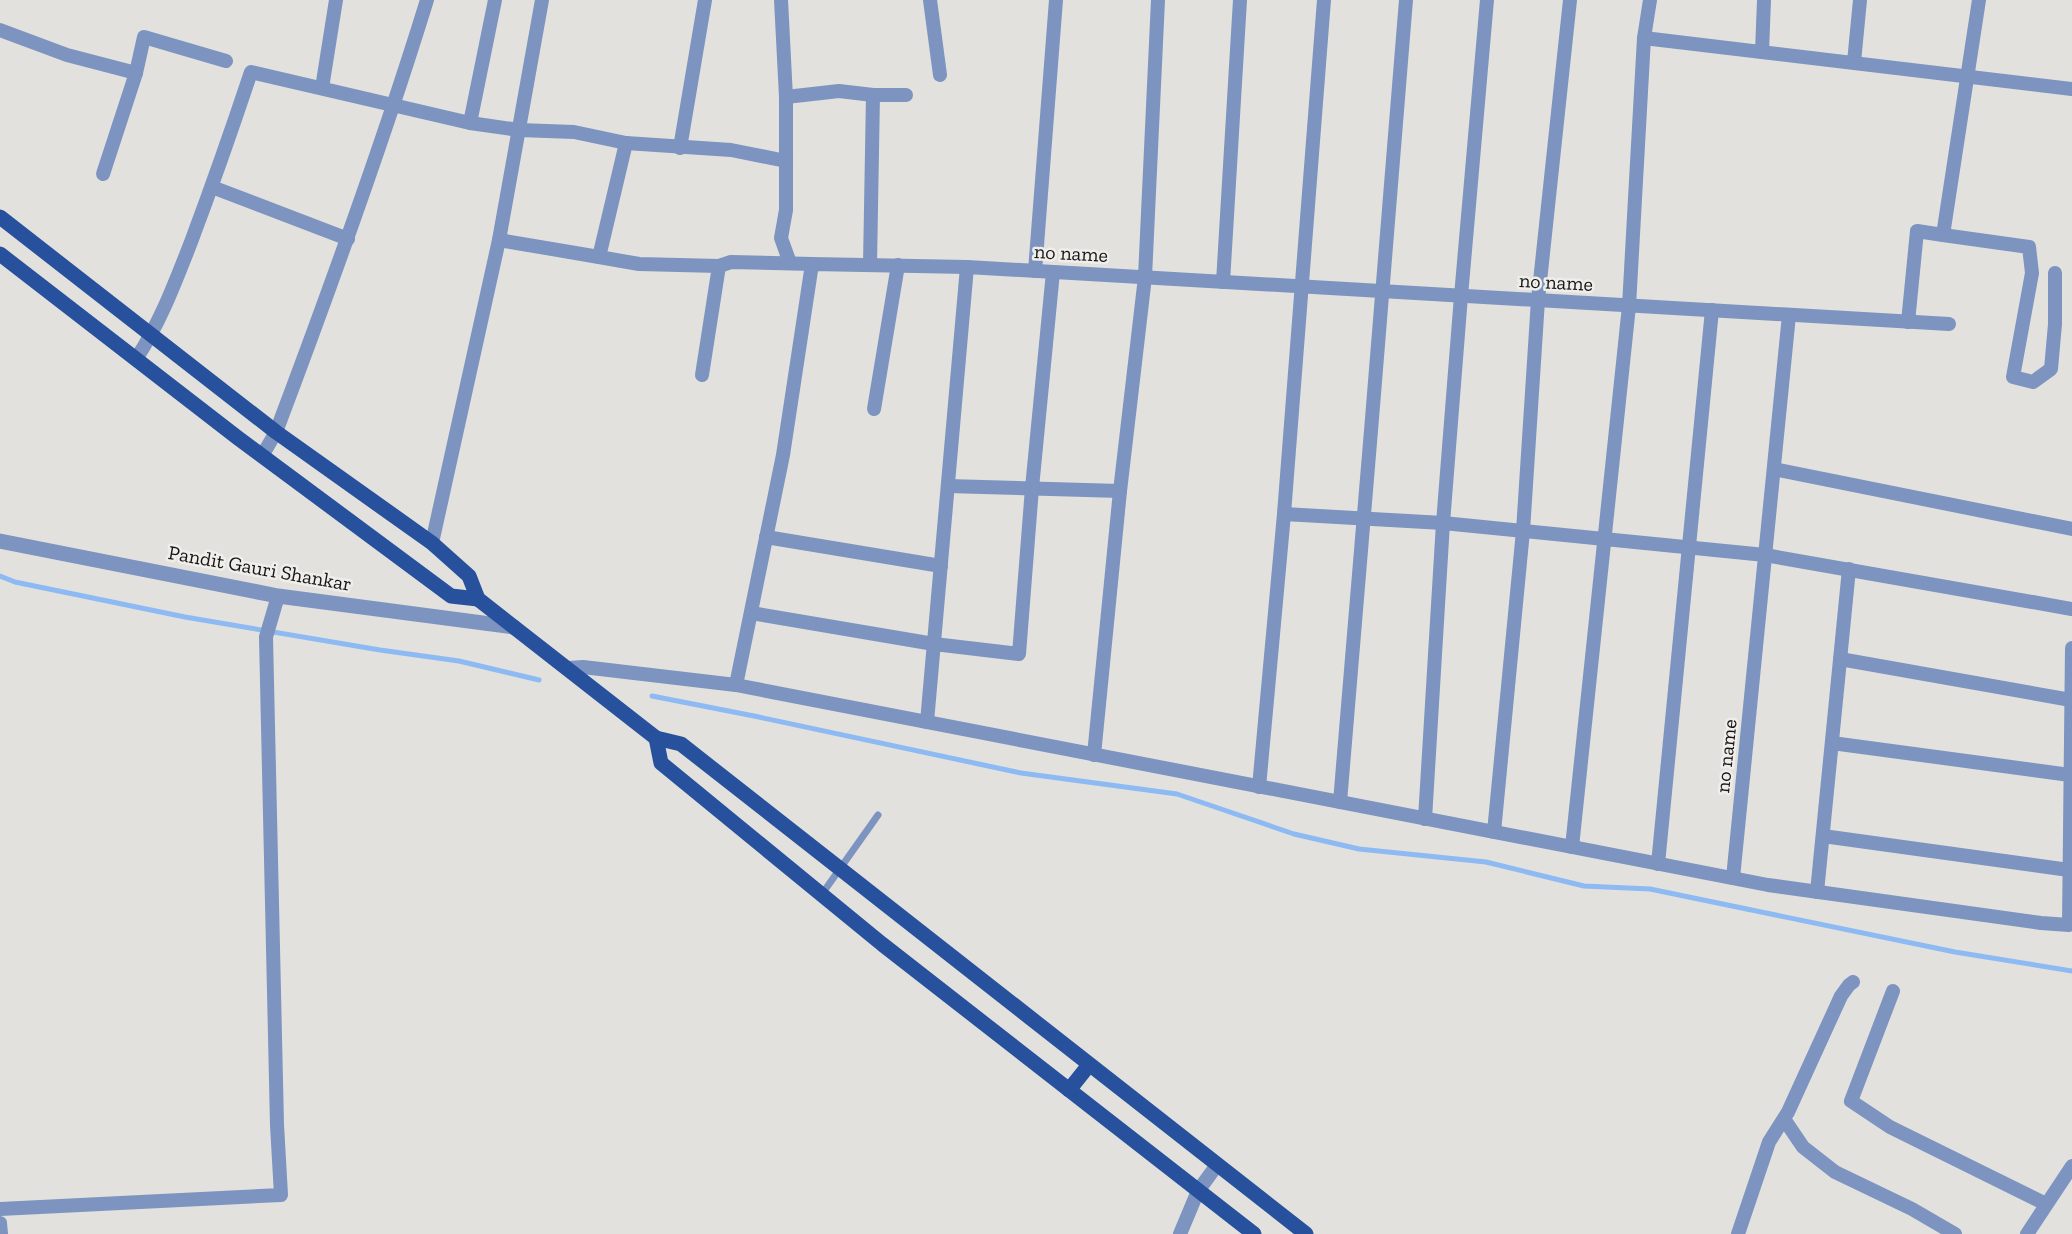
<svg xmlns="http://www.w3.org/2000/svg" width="2072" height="1234" font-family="'Zilla Slab',serif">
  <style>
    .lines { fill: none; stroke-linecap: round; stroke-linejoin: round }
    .stream { stroke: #8ebaf3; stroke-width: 5 }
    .service { stroke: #7c94bf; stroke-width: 7 }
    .minor { stroke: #7c94bf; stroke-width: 14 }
    .tertiary { stroke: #7c94bf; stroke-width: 15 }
    .primary { stroke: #27519c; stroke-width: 15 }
    .labels { text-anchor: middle; stroke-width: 5; stroke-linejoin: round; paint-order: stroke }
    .street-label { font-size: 20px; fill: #161514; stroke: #f0eeeb }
  </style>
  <rect width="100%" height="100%" fill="#e2e1de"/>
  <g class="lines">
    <!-- stream -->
    <g class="stream">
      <polyline points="0,576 15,582 185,617 380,650 459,661 539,680"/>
      <polyline points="652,696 754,716 1021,773 1177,794 1294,834 1359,849 1486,862 1584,886 1650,889 1955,952 2072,971"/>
    </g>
    <!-- service -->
    <polyline class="service" points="822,894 878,815"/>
    <!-- minor -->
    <g class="minor">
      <polyline points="781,0 786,97 786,210 781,238 790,263"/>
      <polyline points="930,0 940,75"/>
      <polyline points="1979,0 1943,235 2029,247 2032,273 2013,377 2033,382 2051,369 2055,324 2055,273"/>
      <polyline points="0,30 67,55 136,73 144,37 226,61"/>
      <polyline points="1644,38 1650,0"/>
      <polyline points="1762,52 1764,0"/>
      <polyline points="1854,62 1860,0"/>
      <polyline points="322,88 336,0"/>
      <polyline points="786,97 839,91 873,95 906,95"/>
      <polyline points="470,123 495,0"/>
      <polyline points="626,143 599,257 639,264 719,266 731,262 812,264"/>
      <polyline points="680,148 705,0"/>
      <polyline points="103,174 136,73"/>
      <polyline points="212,187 348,239"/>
      <polyline points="499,240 599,257"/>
      <polyline points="870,265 873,95"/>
      <polyline points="1035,271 1056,0"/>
      <polyline points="1223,282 1240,0"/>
      <polyline points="1908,322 1917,231 1943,235"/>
      <path d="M 136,359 C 160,323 175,283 191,242 C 212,186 232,129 251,72 L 470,123 L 519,130 L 574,132 L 626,143 L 731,150 L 786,161"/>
      <polyline points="702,375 719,266"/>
      <polyline points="874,409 898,265"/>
      <path d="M 262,456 L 276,432 C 330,289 382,146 427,0"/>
      <polyline points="1774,469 2072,529"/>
      <polyline points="948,486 1120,491"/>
      <polyline points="1284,514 1443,523 1765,555 2072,609"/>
      <polyline points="766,537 941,566"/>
      <polyline points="432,543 499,240 542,0"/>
      <polyline points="751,613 934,644 1019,654 1032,488 1053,272"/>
      <polyline points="1840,659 2071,700"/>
      <polyline points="569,668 583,667 736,685 1768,885 2041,923 2069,925 2072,648"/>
      <polyline points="736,685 783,455 812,264 967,267"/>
      <polyline points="927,722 967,267 1949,324"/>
      <polyline points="1832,743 2070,775"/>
      <polyline points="1094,755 1120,491 1145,277 1158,0"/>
      <polyline points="1259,787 1284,514 1324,0"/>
      <path d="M 1340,802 C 1364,535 1383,267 1406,0"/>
      <polyline points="1425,819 1443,523 1461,296 1487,0"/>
      <polyline points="1494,832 1523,531 1538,300 1570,0"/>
      <polyline points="1823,836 2069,870"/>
      <polyline points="1572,847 1629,306 1644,38 2072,89"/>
      <polyline points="1658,864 1712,310"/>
      <polyline points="1733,878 1789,315"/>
      <polyline points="1817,892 1849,569"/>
      <polyline points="1893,991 1851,1101 1890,1127 2046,1204"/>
      <polyline points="1784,1119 1803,1147 1835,1172 1912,1209 1955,1234"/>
      <polyline points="0,1209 281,1195 277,1125 266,637 278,596"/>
      <polyline points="0,1223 1,1234"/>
      <polyline points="1180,1234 1198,1191 1217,1165"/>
      <polyline points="1738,1234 1769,1142 1788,1112 1841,996 1849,985 1853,982"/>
      <polyline points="2027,1234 2072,1166"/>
    </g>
    <!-- tertiary -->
    <polyline class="tertiary" points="0,541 278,596 514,627"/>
    <!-- primary -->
    <g class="primary">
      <polyline points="0,217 276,432 432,543 469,576 478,599 656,738 681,744 1306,1234"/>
      <polyline points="0,254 238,438 451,596 478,599"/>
      <polyline points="656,738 661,763 882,944 1254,1234"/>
      <polyline points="1069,1090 1089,1065"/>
    </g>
  </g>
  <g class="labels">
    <!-- street labels -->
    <g class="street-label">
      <text transform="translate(1071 253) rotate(3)" y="7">no name</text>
      <text transform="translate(1556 282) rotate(3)" y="7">no name</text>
      <text transform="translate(260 568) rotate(10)" y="7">Pandit Gauri Shankar</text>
      <text transform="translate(1726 756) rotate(-84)" y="7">no name</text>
    </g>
  </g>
</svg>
